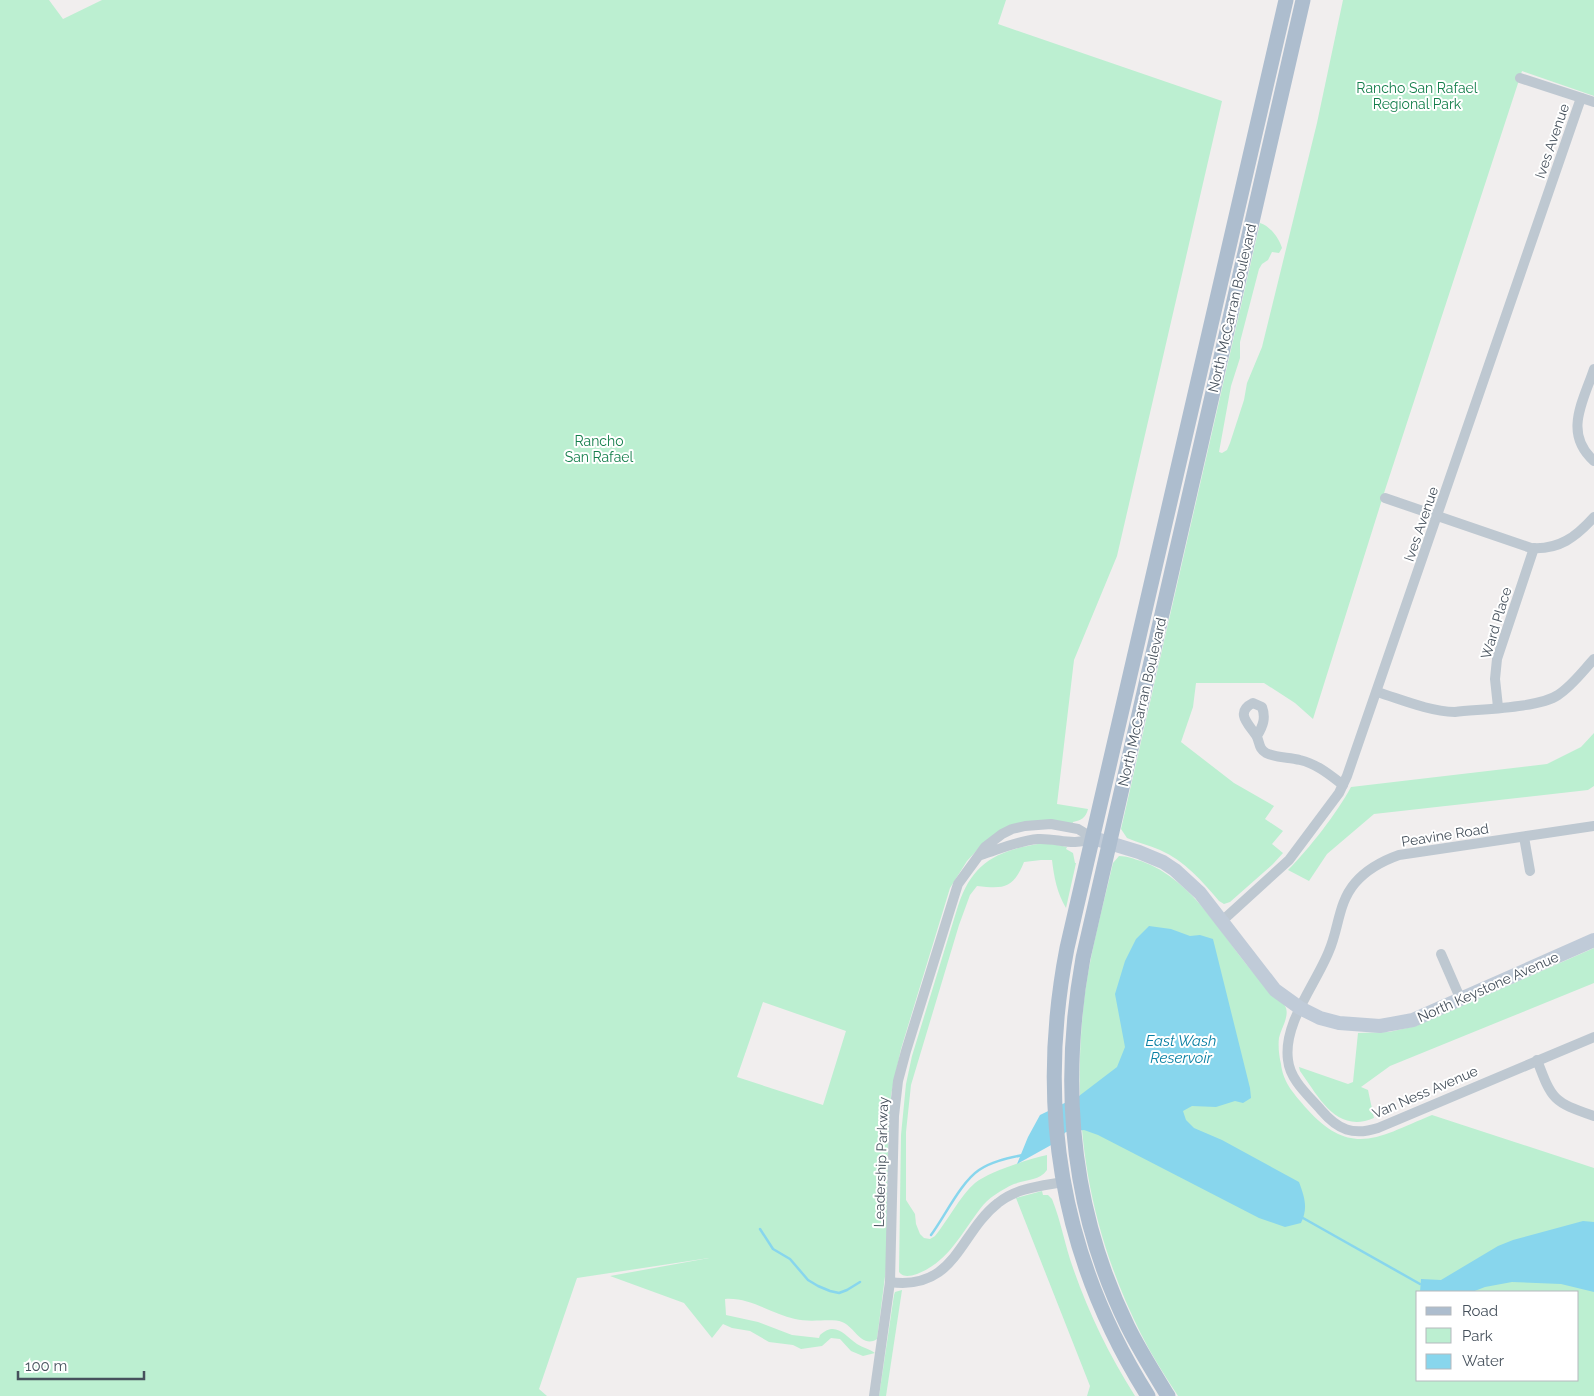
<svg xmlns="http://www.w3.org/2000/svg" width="1594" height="1396" font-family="Raleway,sans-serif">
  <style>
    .green { fill: #bcefd1; fill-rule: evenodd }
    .water { fill: #88d6ed }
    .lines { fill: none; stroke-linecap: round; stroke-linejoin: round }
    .stream { stroke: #88d6ed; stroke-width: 2.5 }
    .street { stroke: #bec8d1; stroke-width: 10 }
    .secondary { stroke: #c0cbd8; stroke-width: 14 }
    .primary { stroke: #adbdce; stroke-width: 15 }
    .labels { text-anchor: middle; stroke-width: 4; stroke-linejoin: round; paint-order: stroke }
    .park-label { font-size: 14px; fill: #157f4c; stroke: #fff }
    .street-label { font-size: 14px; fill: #46515c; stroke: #fff }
    .water-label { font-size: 15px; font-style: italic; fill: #0a80a3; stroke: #fff }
  </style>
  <rect width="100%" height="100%" fill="#f1eeee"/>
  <!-- green -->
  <g class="green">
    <path d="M 0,0 L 49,0 L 63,19 L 102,0 L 1006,0 L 998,24 L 1222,101 L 1117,556 L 1074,660 L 1057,804 L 1088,809 C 1086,818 1081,820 1073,822 L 1072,825 L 1036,821 L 978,849 L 967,861 L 950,888 L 901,1049 L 891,1095 L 888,1147 L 887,1261 L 877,1339 C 862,1349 854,1326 842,1322 C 832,1318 810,1323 795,1319 C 772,1314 750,1297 725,1299 L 726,1315 L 758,1322 L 792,1335 L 819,1338 L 820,1335 C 836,1321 844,1335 857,1344 C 863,1348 870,1349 875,1353 L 863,1356 L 851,1351 L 840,1339 L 831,1338 L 822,1346 L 801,1349 L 793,1345 L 769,1342 L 750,1331 L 732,1328 L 723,1324 L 712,1338 L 684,1303 L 610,1276 L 709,1258 L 577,1278 L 539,1389 L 547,1396 L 0,1396 ZM 763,1002 L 846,1031 L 823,1105 L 737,1077 Z"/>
    <path d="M 1343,0 L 1594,0 L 1594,96 L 1522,71 L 1385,490 L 1313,719 L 1295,703 L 1264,683 L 1196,683 L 1193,707 L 1181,742 L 1234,783 L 1274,806 L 1265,819 L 1283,831 L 1272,844 L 1283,853 L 1273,864 L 1230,902 L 1224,904 L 1219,901 C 1202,881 1185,861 1160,850 C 1149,845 1138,843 1127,838 L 1121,829 L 1260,223 C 1270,226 1279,238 1282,248 L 1279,253 L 1272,252 L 1268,260 L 1262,264 L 1259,269 L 1240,342 L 1240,358 L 1231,386 L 1219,452 L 1222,453 L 1227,450 L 1230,443 L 1244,400 L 1247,383 L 1262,347 L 1317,123 Z"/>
    <path d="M 1594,733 L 1594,786 L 1588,790 L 1374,814 L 1327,854 L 1309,881 L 1288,870 C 1309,849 1337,813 1351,787 L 1547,764 L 1581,747 Z"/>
    <path d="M 1038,844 L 1053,844 L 1067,847 L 1066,849 L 1073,853 L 1075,863 L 1076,863 L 1066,908 C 1057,893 1054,877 1052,860 L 1041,860 L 1024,862 C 1013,889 1004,889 977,886 L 970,895 L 959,925 L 911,1085 L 906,1132 L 906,1200 L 915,1214 L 916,1224 L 920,1234 L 924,1238 L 930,1239 L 935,1236 C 948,1220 960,1196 975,1183 C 990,1171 1029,1159 1047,1155 L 1047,1170 C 1039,1181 1027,1179 1014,1184 C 1001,1190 988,1198 980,1209 C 961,1234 948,1262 917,1274 C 910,1276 904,1278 899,1272 L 901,1135 L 906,1084 L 912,1056 L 958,906 C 972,863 996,851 1038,844 Z"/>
    <path d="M 1119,856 C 1127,856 1134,859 1141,861 C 1195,880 1222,938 1258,978 C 1265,986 1283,999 1286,1008 C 1289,1017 1281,1029 1279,1038 C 1278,1046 1279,1056 1281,1064 C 1283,1083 1295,1095 1307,1109 C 1352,1159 1380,1136 1432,1115 L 1594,1168 L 1594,1396 L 1178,1396 C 1165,1376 1152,1356 1141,1334 C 1086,1224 1070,1114 1085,993 C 1091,949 1103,906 1113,863 ZM 1418,1292 L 1578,1292 L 1578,1380 L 1418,1380 Z"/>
    <path d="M 1594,948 L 1594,983 L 1390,1066 L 1361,1087 L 1368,1090 L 1374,1118 C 1336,1134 1319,1097 1300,1071 L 1299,1067 L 1348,1084 L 1353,1082 L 1358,1033 L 1389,1032 L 1416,1026 Z"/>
    <path d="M 1042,1191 L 1043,1195 L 1048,1195 L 1052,1199 C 1061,1221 1065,1246 1073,1268 C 1089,1314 1109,1355 1135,1396 L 1087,1396 L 1090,1386 L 1016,1198 Z"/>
    <polygon points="902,1290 886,1396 879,1396 894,1295 895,1292"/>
  </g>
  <!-- water -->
  <g class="water">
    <path d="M 1149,926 L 1171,929 L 1190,936 L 1200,935 L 1213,939 L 1250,1088 L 1251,1098 L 1243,1103 L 1235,1101 L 1216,1107 L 1192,1106 L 1183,1111 L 1186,1120 L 1194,1128 L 1222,1140 L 1299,1182 C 1305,1198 1308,1208 1301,1223 L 1285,1227 L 1259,1218 L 1098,1135 L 1084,1130 L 1066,1132 L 1053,1144 L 1017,1164 L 1028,1137 L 1040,1115 L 1079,1096 L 1117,1067 L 1125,1047 L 1115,994 L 1125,961 L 1136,939 Z"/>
    <polygon points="1583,1221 1594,1222 1594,1292 1561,1284 1512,1282 1485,1287 1472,1292 1420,1292 1421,1279 1441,1280 1498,1246 1513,1240"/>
  </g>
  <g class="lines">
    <!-- stream -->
    <g class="stream">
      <polyline points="1303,1218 1420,1284"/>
      <polyline points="760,1229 773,1249 790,1259 808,1280 818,1286 830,1291 839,1293 847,1290 860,1282"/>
      <path d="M 931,1235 C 945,1216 961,1182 979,1170 C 992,1161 1009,1158 1023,1155"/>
    </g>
    <!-- street -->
    <g class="street">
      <polyline points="1520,78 1594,102"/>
      <path d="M 1594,369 C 1583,402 1563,433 1594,461"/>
      <path d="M 1385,498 L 1531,548 C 1559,550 1576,537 1594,517"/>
      <path d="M 1377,692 C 1403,700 1428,711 1455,712 C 1481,709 1539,708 1558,695 C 1572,686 1583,671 1594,659"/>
      <polyline points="1498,707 1495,679 1497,659 1534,548"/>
      <path d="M 1257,736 C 1263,726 1266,718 1262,707 L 1253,703 C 1233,713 1251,726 1257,737 C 1260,744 1259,749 1266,753 C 1277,758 1289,757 1300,760 C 1317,764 1330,775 1343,785"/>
      <path d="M 1594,826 L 1399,855 C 1382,861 1367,869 1355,883 C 1338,903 1339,928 1329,951 C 1316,984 1283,1023 1288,1060 C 1290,1080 1308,1095 1321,1110 C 1338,1130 1353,1136 1378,1128 L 1594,1037"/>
      <polyline points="1524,837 1530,871"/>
      <polyline points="1222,921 1289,860 1339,793 1347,776 1581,98"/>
      <polyline points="1441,954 1461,1000"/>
      <path d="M 1537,1060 C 1552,1100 1553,1102 1594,1116"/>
      <path d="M 890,1282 C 956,1291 959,1233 998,1203 C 1016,1188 1041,1186 1063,1182"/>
      <path d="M 874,1396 L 890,1282 L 894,1116 L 898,1081 L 906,1051 L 958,884 L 985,847 L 1002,834 L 1012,829 L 1025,826 L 1051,824 L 1078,829 L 1093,838 C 1073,847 1058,838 1038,839 C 1017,841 1000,849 981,855"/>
    </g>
    <!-- secondary -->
    <polyline class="secondary" points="1093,838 1139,852 1163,862 1175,870 1200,893 1275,990 1300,1008 1320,1018 1339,1023 1380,1026 1413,1020 1594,940"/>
    <!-- primary -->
    <g class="primary">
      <path d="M 1148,1396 C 1061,1258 1036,1108 1067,948 L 1286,0"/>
      <path d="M 1168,1396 C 1154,1373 1140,1351 1128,1327 C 1070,1209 1060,1086 1083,958 L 1303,0"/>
    </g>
  </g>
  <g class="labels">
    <!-- park labels -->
    <g class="park-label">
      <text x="1417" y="93">Rancho San Rafael<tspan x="1417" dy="16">Regional Park</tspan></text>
      <text x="599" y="446">Rancho<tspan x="599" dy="16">San Rafael</tspan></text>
    </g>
    <!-- street labels -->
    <g class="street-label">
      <text transform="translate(1552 141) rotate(-71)" y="5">Ives Avenue</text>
      <text transform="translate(1232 308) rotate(-77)" y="5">North McCarran Boulevard</text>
      <text transform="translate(1421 524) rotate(-71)" y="5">Ives Avenue</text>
      <text transform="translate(1496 623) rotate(-73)" y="5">Ward Place</text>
      <text transform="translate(1142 702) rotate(-77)" y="5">North McCarran Boulevard</text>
      <text transform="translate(1445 835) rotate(-9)" y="5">Peavine Road</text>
      <text transform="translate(1488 987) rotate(-24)" y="5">North Keystone Avenue</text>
      <text transform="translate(1425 1092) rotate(-23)" y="5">Van Ness Avenue</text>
      <text transform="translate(881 1162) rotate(-88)" y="5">Leadership Parkway</text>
    </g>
    <!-- water labels -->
    <g class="water-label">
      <text x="1181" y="1046">East Wash<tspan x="1181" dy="17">Reservoir</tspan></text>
    </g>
  </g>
  <!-- legend -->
  <rect x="1416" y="1291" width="162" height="90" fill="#ffffff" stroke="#b5b9be"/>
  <rect x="1426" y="1307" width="25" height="8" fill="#adbdce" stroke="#b5b9be"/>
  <text x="1462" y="1316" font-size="15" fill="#46515c">Road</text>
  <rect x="1426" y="1328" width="25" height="15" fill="#bcefd1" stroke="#b5b9be"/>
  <text x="1462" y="1341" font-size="15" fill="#46515c">Park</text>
  <rect x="1426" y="1354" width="25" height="15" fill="#88d6ed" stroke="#b5b9be"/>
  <text x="1462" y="1366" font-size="15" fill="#46515c">Water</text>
  <!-- scale -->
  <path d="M18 1371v8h126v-8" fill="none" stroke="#46515c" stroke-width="2.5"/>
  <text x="25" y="1371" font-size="15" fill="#46515c" stroke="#ffffff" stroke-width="4" paint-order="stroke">100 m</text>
</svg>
